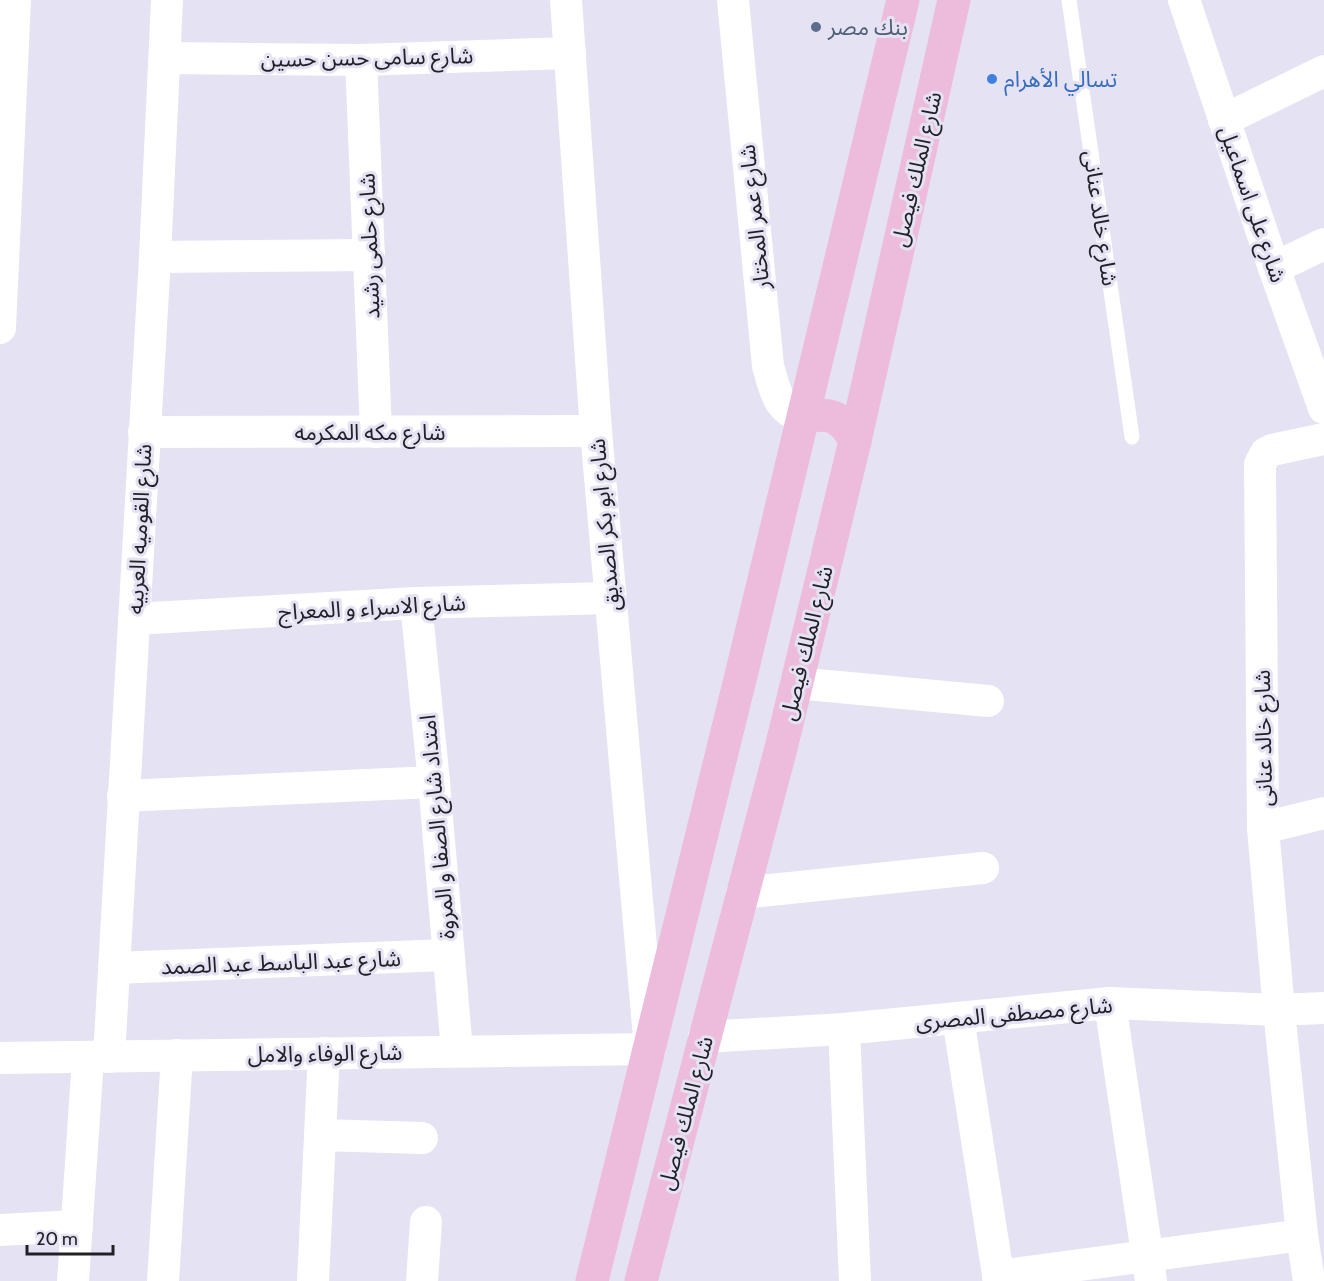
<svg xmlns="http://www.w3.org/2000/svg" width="1324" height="1281" font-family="Cabin,'Noto Sans Arabic',sans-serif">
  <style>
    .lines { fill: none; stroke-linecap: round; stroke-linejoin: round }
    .service { stroke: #fff; stroke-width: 15 }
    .minor { stroke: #fff; stroke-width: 32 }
    .primary { stroke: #edbcdd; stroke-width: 33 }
    .service-dot { fill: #5c6f8a; stroke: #e4e2f3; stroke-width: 2 }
    .shop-dot { fill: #3f7fe0; stroke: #e4e2f3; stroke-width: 2 }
    .labels { text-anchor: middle; stroke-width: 6; stroke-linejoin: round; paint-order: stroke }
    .service-label { font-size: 22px; fill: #4e5e75; stroke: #e4e2f3; text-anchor: start }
    .street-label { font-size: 22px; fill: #212026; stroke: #e4e2f3 }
    .shop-label { font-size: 22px; fill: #366cbe; stroke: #e4e2f3; text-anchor: start }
  </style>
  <rect width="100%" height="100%" fill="#e4e2f3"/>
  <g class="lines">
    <!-- service -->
    <polyline class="service" points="1069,0 1132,437"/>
    <!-- minor -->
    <g class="minor">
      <path d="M 733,0 L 768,366 C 776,392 776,408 804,418"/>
      <polyline points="1184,0 1274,268 1324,408"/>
      <polyline points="165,58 361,60 570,53"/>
      <polyline points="361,60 376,432"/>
      <polyline points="1224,120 1324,71"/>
      <polyline points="155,257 369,255"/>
      <polyline points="1274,268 1324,244"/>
      <polyline points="0,328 15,0"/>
      <polyline points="144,432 596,431"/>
      <polyline points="416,603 434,782 457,1051"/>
      <polyline points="134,619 416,603 610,598"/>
      <polyline points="796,683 988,701"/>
      <polyline points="123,796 434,782"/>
      <polyline points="1263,828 1324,813"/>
      <polyline points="742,893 983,868"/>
      <polyline points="114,968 448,955"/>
      <polyline points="1110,1003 1151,1281"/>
      <polyline points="958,1018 999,1281"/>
      <polyline points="844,1029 855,1281"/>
      <polyline points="704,1037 844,1029 1110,1003 1279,1010 1324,1008"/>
      <polyline points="109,1057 155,257 167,0"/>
      <polyline points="0,1058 650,1049 596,431 566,0"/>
      <polyline points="320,1135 422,1138"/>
      <polyline points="0,1230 77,1226"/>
      <polyline points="998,1276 1302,1235"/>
      <polyline points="73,1281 88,1058"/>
      <polyline points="163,1281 177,1055"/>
      <polyline points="313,1281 324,1053"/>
      <polyline points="422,1281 426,1222"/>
      <polyline points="1309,1281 1302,1235 1279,1010 1263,828 1260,464 1266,453 1272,450 1324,439"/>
    </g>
    <!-- primary -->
    <g class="primary">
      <path d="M 804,418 C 830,411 843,417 855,441"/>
      <polyline points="592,1281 744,663 903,0"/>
      <polyline points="641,1281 782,744 855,441 954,0"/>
    </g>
  </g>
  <!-- markers -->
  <circle class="service-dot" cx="816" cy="27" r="6"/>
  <circle class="shop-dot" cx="992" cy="79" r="6"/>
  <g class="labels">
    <!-- service labels -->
    <g class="service-label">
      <text x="828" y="35">بنك مصر</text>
    </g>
    <!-- street labels -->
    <g class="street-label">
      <text transform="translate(367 57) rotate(-1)" y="8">شارع سامى حسن حسين</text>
      <text transform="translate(916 169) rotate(-77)" y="8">شارع الملك فيصل</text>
      <text transform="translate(1253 204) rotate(71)" y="8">شارع على اسماعيل</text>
      <text transform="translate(754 217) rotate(-96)" y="8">شارع عمر المختار</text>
      <text transform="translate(1101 218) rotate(82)" y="8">شارع خالد عنانى</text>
      <text transform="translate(369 246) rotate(-92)" y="8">شارع حلمى رشيد</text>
      <text x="370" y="440">شارع مكه المكرمه</text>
      <text transform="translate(604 525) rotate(-95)" y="8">شارع ابو بكر الصديق</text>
      <text transform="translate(139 529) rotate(-87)" y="8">شارع القوميه العربيه</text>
      <text transform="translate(372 607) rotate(-3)" y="8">شارع الاسراء و المعراج</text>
      <text transform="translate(806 643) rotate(-76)" y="8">شارع الملك فيصل</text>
      <text transform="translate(1263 738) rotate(-91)" y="8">شارع خالد عنانى</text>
      <text transform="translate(437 827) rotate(-95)" y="8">امتداد شارع الصفا و المروة</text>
      <text transform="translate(281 962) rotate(-2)" y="8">شارع عبد الباسط عبد الصمد</text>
      <text transform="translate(1014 1013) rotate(-5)" y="8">شارع مصطفى المصرى</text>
      <text transform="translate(325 1053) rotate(-1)" y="8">شارع الوفاء والامل</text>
      <text transform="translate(685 1113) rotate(-75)" y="8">شارع الملك فيصل</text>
    </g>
    <!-- shop labels -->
    <g class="shop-label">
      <text x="1004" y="87">تسالي الأهرام</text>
    </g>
  </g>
  <!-- scale -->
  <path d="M27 1245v9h86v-9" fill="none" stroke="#212026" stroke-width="3"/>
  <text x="36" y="1245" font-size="18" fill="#212026" stroke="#e4e2f3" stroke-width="4.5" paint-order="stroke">20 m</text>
</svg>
